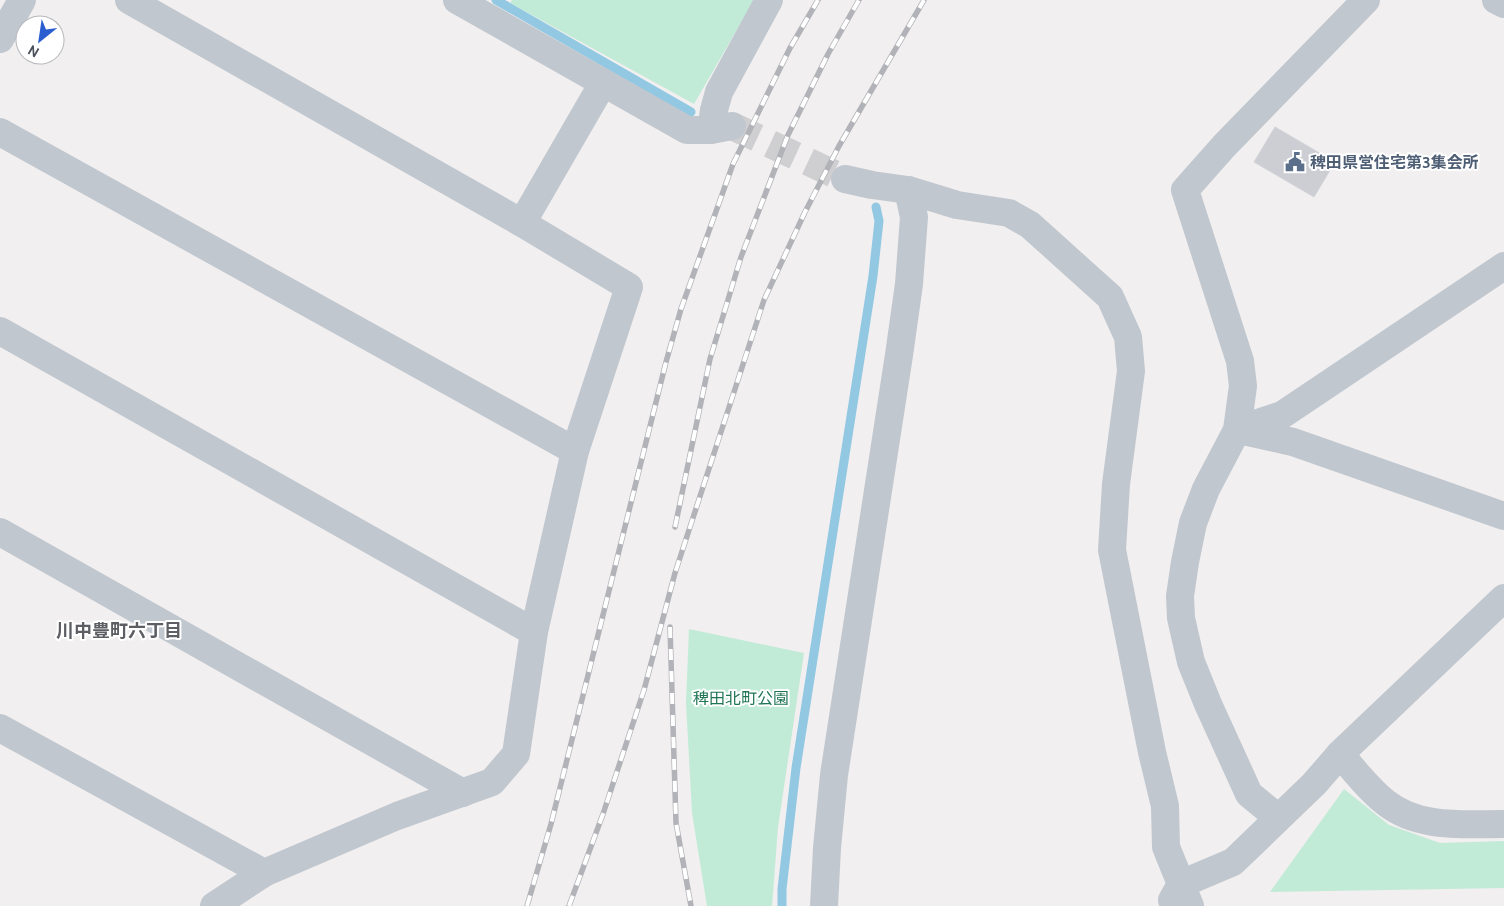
<svg xmlns="http://www.w3.org/2000/svg" width="1504" height="906" font-family="Cabin,'Noto Sans JP',sans-serif">
  <style>
    .green { fill: #c2ebd7 }
    .lines { fill: none; stroke-linecap: round; stroke-linejoin: round }
    .stream { stroke: #93c8e3; stroke-width: 9 }
    .building { fill: #ccced3; stroke: #d3d4da }
    .minor-tunnel { stroke: #cfcfd1; stroke-width: 28; stroke-dasharray: 28 14; stroke-linecap: butt }
    .minor { stroke: #c1c7cf; stroke-width: 28 }
    .rail-casing { stroke: #b2b3b8; stroke-width: 5.5 }
    .rail { stroke: #fff; stroke-width: 4; stroke-dasharray: 11; stroke-linecap: butt }
    .labels { text-anchor: middle; stroke-width: 4; stroke-linejoin: round; paint-order: stroke }
    .service-label { font-size: 16px; font-weight: bold; fill: #4e5e75; stroke: #fff; text-anchor: start }
    .park-label { font-size: 16px; fill: #207556; stroke: #fff }
    .neighbourhood-label { font-size: 18px; font-weight: bold; fill: #5c5e63; stroke: #fff }
  </style>
  <rect width="100%" height="100%" fill="#f1efef"/>
  <!-- green -->
  <g class="green">
    <polygon points="512,0 754,0 694,104 510,3"/>
    <polygon points="689,629 804,653 778,827 772,906 707,906 692,813 686,703"/>
    <polygon points="1344,789 1389,825 1440,843 1504,841 1504,888 1270,892"/>
  </g>
  <g class="lines">
    <!-- stream -->
    <g class="stream">
      <polyline points="496,0 691,112"/>
      <polyline points="782,906 782,889 796,768 873,276 879,221 876,207"/>
    </g>
  </g>
  <!-- building -->
  <polygon class="building" points="1275,127 1335,162 1314,197 1254,162"/>
  <g class="lines">
    <!-- minor-tunnel -->
    <polyline class="minor-tunnel" points="732,126 845,179"/>
    <!-- minor -->
    <g class="minor">
      <polyline points="129,0 522,223 629,287 575,451 534,632 516,754 492,782 397,816 264,873 214,906"/>
      <polyline points="457,0 687,130 711,130 732,126"/>
      <polyline points="1496,0 1504,4"/>
      <polyline points="0,39 22,0"/>
      <polyline points="711,130 714,110 719,92 769,0"/>
      <polyline points="0,132 575,451"/>
      <polyline points="845,179 872,185 908,190 957,205 1009,213 1030,225 1110,297 1128,337 1131,371 1116,484 1112,550 1152,752 1165,806 1166,847 1190,906"/>
      <polyline points="522,223 603,83"/>
      <polyline points="0,331 534,632"/>
      <polyline points="1237,430 1282,415 1504,266"/>
      <polyline points="1239,430 1293,442 1504,516"/>
      <polyline points="0,532 463,793"/>
      <polyline points="0,728 264,873"/>
      <path d="M 1340,754 C 1354,770 1368,789 1385,802 C 1418,829 1464,824 1504,824"/>
      <polyline points="1277,817 1249,794 1208,704 1191,662 1181,618 1180,596 1185,562 1193,523 1206,489 1237,430 1243,386 1240,361 1185,190 1224,146 1366,0"/>
      <polyline points="1172,900 1181,884 1233,862 1314,784 1340,754 1504,598"/>
      <polyline points="824,906 827,848 834,775 899,355 909,284 914,217 908,190"/>
    </g>
    <defs>
      <g id="rail">
        <polyline points="675,527 710,359 741,257 788,135 828,54 859,0"/>
        <polyline points="670,627 676,823 691,906"/>
        <polyline points="527,906 551,824 666,362 681,309 733,164 790,48 818,0"/>
        <polyline points="569,906 603,814 644,690 675,573 764,300 805,212 839,146 924,0"/>
      </g>
    </defs>
    <!-- rail casing -->
    <use href="#rail" class="rail-casing"/>
    <!-- rail -->
    <use href="#rail" class="rail"/>
  </g>
  <!-- icons -->
  <defs>
    <symbol id="civic-bare" viewBox="-9 -9 18 18"><path d="M-.6-6.5H3V-4.5H.6V-3L4-1V1h2V6H-6V1h2V-1L-.6-3ZM-1.2 2.5V6h2.4V2.5Z" fill="#5c6f8a" stroke="#fff" stroke-width="2.5" paint-order="stroke"/></symbol>
  </defs>
  <g fill-rule="evenodd">
    <use href="#civic-bare" x="1281" y="148" width="28" height="28"/>
  </g>
  <g class="labels">
    <!-- service labels -->
    <g class="service-label">
      <text x="1310" y="168">稗田県営住宅第3集会所</text>
    </g>
    <!-- park labels -->
    <g class="park-label">
      <text x="741" y="704">稗田北町公園</text>
    </g>
    <!-- neighbourhood labels -->
    <g class="neighbourhood-label">
      <text x="119" y="637">川中豊町六丁目</text>
    </g>
  </g>
  <!-- north arrow -->
  <g transform="translate(40 40) rotate(210)"><circle r="24" fill="#ffffff" stroke="#b6b9bd"/>
  <path d="M0-4L9 19L0 12L-9 19Z" fill="#2a5dd0"/>
  <text y="-8" font-size="14" font-weight="bold" text-anchor="middle" fill="#49505a">N</text>
  </g>
</svg>
